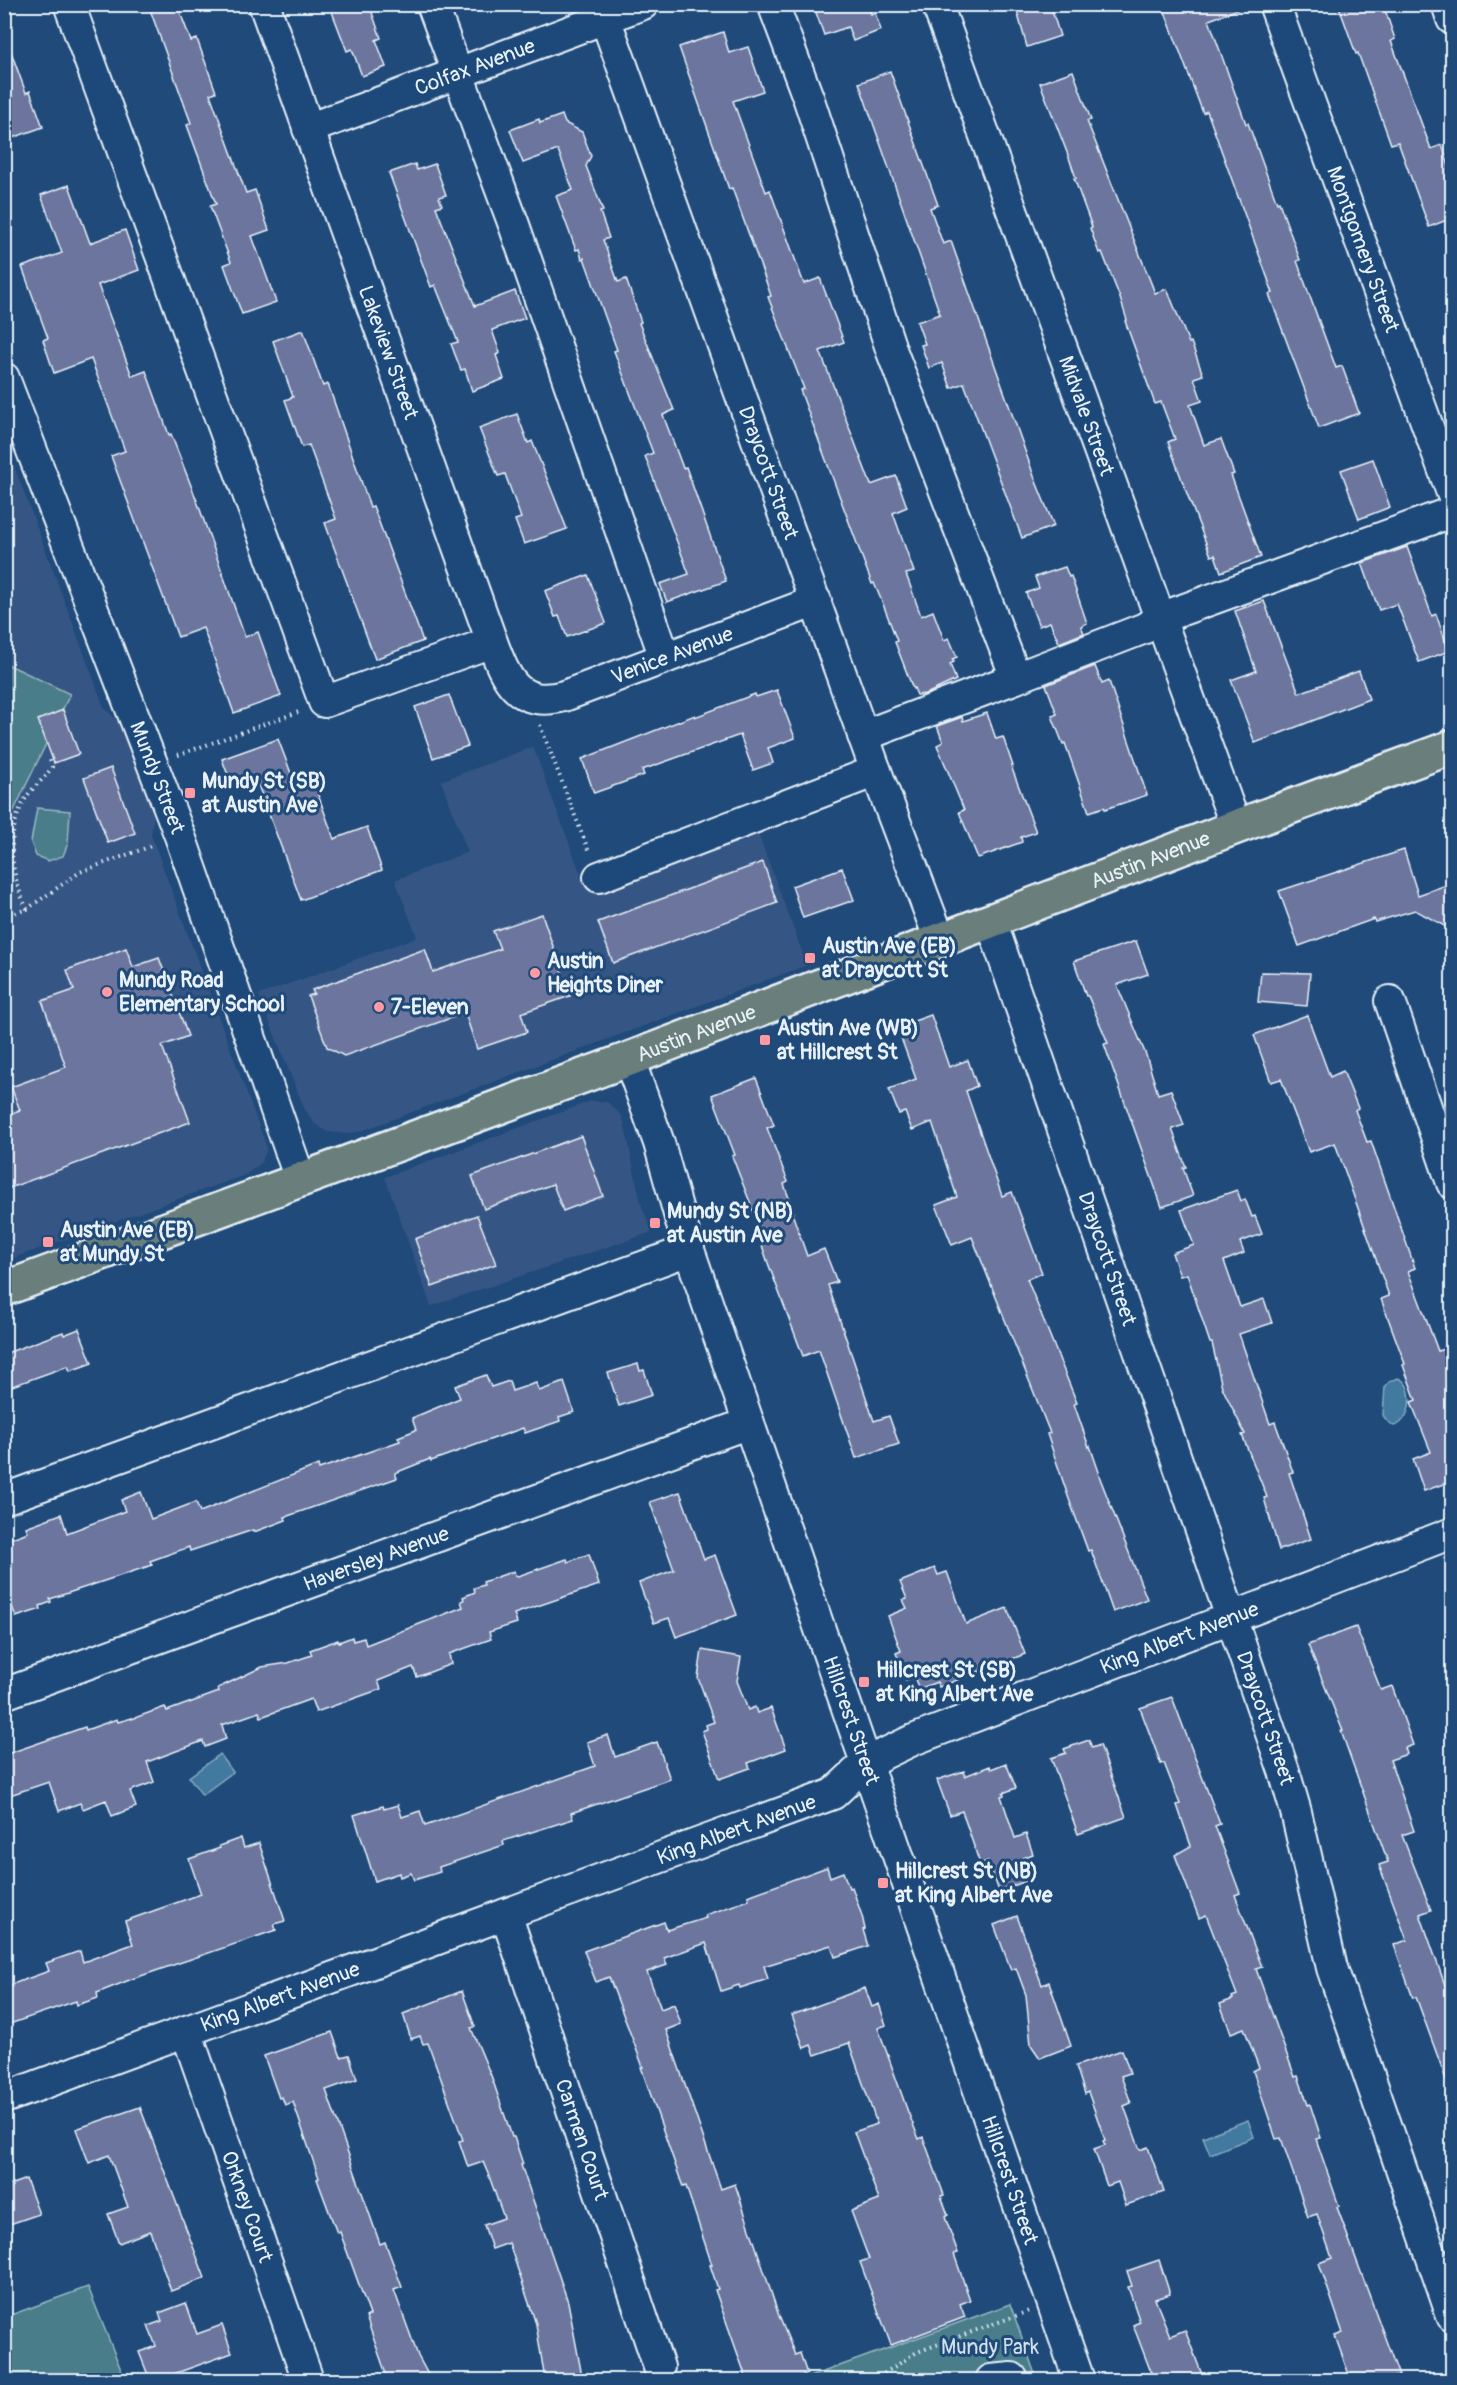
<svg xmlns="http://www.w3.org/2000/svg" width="1457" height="2385" font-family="Pangolin,sans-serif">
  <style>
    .built { fill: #365784 }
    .green { fill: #497d8a; stroke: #98b7c1; stroke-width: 1.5 }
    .water { fill: #42799e; stroke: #84a9c2; stroke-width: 1.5 }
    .building { fill: #6c759d; stroke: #e8f1f8; stroke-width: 1.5 }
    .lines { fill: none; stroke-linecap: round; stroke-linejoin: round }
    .minor-casing { stroke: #e8f1f8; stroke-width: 34 }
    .major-casing { stroke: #e8f1f8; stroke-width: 38 }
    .path { stroke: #e8f1f8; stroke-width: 4; stroke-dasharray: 1.5 4.5; stroke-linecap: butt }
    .minor { stroke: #1f4a7a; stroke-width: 30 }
    .major { stroke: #6b7f7c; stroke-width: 33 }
    .poi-dot { fill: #ff9aa2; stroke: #1f4a7a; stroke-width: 2 }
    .labels { text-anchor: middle; stroke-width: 6; stroke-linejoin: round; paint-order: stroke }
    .street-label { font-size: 21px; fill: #e8f1f8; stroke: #1f4a7a }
    .poi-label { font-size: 21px; font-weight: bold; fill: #e8f1f8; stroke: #1f4a7a; text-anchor: start }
    .park-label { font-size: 21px; fill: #d0e0e8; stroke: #1f4a7a }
  </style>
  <rect width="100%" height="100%" fill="#1f4a7a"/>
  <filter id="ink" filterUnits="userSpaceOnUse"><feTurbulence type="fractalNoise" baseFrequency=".0167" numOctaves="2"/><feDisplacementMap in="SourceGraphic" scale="12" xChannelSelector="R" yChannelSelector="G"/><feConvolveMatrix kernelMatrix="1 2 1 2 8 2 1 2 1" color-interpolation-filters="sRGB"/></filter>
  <g filter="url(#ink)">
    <!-- built -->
    <g class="built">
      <polygon points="4,439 104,707 121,725 139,769 154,812 151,835 266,1145 266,1152 260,1164 245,1175 5,1261"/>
      <polygon points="533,747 584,883 752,817 807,965 361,1131 348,1134 328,1132 315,1124 304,1108 259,995 417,937 395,880 468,852 441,781"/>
      <polygon points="591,1101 607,1102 621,1115 624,1122 641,1204 652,1232 431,1306 385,1177"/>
    </g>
    <!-- green -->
    <g class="green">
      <polygon points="5,663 70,694 5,829"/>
      <polygon points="37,808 70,811 68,843 63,856 48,861 36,856 31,842"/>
      <polygon points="88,2287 125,2380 5,2380 5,2317"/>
      <polygon points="1010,2304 1037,2380 801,2380"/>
    </g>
    <!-- water -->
    <g class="water">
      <path d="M 1398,1378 C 1416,1384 1412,1422 1394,1426 L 1386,1420 L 1383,1415 L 1385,1387 L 1389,1382 Z"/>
      <polygon points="220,1754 233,1772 202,1795 189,1777"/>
      <polygon points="1248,2120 1254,2137 1210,2154 1203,2137"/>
    </g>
    <!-- building -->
    <g class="building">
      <polygon points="148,4 177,4 191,41 197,39 216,92 210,94 246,193 255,190 269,230 252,236 276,302 242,314 224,265 231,262 210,206 216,204 187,125 191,123"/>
      <polygon points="329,4 369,4 381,38 376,40 386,67 362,76 352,49 347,51"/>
      <polygon points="813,4 867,4 871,14 875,13 881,30 853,41 848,27 824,35"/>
      <polygon points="1015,4 1050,4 1060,36 1027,47"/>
      <polygon points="1162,4 1243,4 1244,7 1209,20 1246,124 1248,123 1277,203 1279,202 1300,260 1297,261 1336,368 1342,366 1359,413 1319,428 1269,294 1273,293 1207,111 1203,113"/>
      <polygon points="1338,4 1383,4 1395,39 1391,41 1431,149 1442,145 1452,175 1452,218 1429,227 1398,142 1391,144 1358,53 1356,54"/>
      <polygon points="723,32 729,53 748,47 763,91 733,101 766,192 770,190 804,284 820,278 844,342 820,351 871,485 896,476 907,507 893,513 914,572 906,574 921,616 933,611 944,640 949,638 957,657 952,659 954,662 950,664 956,680 926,694 917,695 914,688 913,689 895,642 897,641 883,604 874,583 872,584 800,390 804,389 768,297 771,296 768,287 732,188 729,189 679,47"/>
      <polygon points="4,41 7,41 26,93 30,91 43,127 4,141"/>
      <polygon points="890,71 938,205 930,208 943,244 951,241 1035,479 1054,526 1022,538 964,383 951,388 942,363 929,368 921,345 925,344 917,322 940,314 859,83"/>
      <polygon points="1073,71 1091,120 1087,121 1155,293 1167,289 1189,343 1191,342 1203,375 1194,378 1202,401 1190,405 1204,445 1221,439 1234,474 1231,475 1261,557 1221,572 1215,555 1211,556 1186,491 1168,442 1175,439 1161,402 1155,404 1125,321 1127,320 1120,298 1102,252 1099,253 1090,228 1092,227 1074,178 1076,178 1068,155 1040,83"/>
      <polygon points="562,115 565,123 582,132 591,156 586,166 603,211 600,212 609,238 603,240 618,282 626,279 641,322 639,323 674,410 663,415 683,468 686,467 726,581 667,602 660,584 689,574 645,456 653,453 614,351 617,350 584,258 582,259 579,249 576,250 556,196 573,190 558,150 523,163 510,130 539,119 540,123"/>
      <polygon points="415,164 417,170 435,164 446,195 439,197 442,205 436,207 475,306 515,291 525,318 492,330 500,353 496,355 504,379 472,391 465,369 461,370 451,344 458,342 435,285 431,287 389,173"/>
      <polygon points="69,185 90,243 125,230 139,270 98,285 132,376 146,371 169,435 171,434 197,501 245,637 258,632 281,696 234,713 203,628 178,637 111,456 125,451 91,359 54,373 43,340 48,338 22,267 62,253 41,195"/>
      <polygon points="303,330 323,386 328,384 370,507 373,506 423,641 375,659 325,523 336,519 309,445 302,447 285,400 293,397 273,341"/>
      <polygon points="517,414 528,443 532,441 567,529 524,544 515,520 521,518 505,474 498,476 479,428"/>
      <polygon points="1373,459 1390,507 1359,519 1341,470"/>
      <polygon points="1407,547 1432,616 1436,614 1449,651 1419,662 1397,604 1379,610 1362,563"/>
      <polygon points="1065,567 1069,577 1071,576 1087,623 1081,626 1084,633 1059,643 1050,622 1039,626 1026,593 1039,588 1035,577"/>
      <polygon points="588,575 606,623 567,637 559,616 555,617 545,591"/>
      <polygon points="1264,601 1299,693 1359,671 1369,699 1255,743 1231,680 1256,671 1235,611"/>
      <polygon points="1095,666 1102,684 1109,681 1147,795 1105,809 1104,807 1089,812 1065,743 1063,744 1052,716 1057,714 1046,685"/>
      <polygon points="777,690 795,738 768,748 773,763 753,770 740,735 642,770 644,775 594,793 582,759 695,715 695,717 755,694 756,697"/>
      <polygon points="449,695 468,746 433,758 415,707"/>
      <polygon points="63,710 79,754 54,763 38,720"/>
      <polygon points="987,713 996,739 1003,737 1013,766 1011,766 1036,832 1021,837 1022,842 978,858 959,812 964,810 937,745 943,742 937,726 962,717 963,721"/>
      <polygon points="278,739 294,781 311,775 334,839 367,827 382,870 301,900 255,777 232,786 222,759"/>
      <polygon points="111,768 135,833 108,843 84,778"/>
      <polygon points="1404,850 1418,895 1452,883 1452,930 1415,910 1375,922 1374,919 1299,946 1279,891"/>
      <polygon points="763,862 777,903 613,963 598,922"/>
      <polygon points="842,868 854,900 803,918 792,886"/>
      <polygon points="542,914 570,996 521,1013 527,1032 477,1049 465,1013 344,1056 327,1047 308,996 314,994 312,990 425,949 433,972 500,949 493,931"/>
      <polygon points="1136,941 1148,974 1117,985 1146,1055 1158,1094 1171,1090 1184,1125 1172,1129 1186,1167 1183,1168 1193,1196 1162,1207 1104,1044 1108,1043 1088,996 1086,996 1074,961"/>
      <polygon points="126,948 133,967 159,958 188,1036 162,1046 190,1122 4,1190 4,1116 20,1110 11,1087 66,1067 42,1001 74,990 67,970"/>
      <polygon points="1261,972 1310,973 1307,1006 1258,1002"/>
      <polygon points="931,1015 949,1067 968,1060 977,1086 966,1091 1002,1196 1012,1192 1042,1273 1027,1279 1077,1403 1074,1404 1089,1447 1090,1446 1099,1472 1098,1473 1147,1599 1113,1612 1091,1550 1088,1551 1069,1499 1047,1434 1050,1433 972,1237 952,1245 936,1205 957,1197 932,1122 912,1130 905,1112 899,1114 889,1089 916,1079 897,1027"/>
      <polygon points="1307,1015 1330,1077 1343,1071 1358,1108 1355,1110 1367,1142 1371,1141 1415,1268 1408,1271 1438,1351 1452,1346 1452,1366 1446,1369 1452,1386 1452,1481 1424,1491 1413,1459 1431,1452 1411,1402 1416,1400 1403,1365 1405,1364 1381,1299 1389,1296 1335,1143 1309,1152 1281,1079 1271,1082 1254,1035"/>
      <polygon points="756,1078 774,1125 767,1128 788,1182 784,1184 794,1212 792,1213 807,1256 824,1249 837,1282 828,1285 874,1421 889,1416 899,1444 856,1458 819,1350 803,1356 768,1263 755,1225 758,1223 732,1156 735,1155 712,1095"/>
      <polygon points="581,1136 603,1196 563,1211 553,1184 484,1209 472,1176"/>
      <polygon points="1237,1190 1241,1201 1245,1199 1252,1217 1255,1216 1262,1234 1240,1242 1244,1253 1224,1261 1240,1307 1264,1299 1272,1323 1239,1334 1270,1424 1275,1422 1293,1472 1289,1473 1311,1539 1279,1550 1264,1498 1267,1497 1242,1435 1245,1434 1222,1387 1212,1343 1210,1343 1187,1274 1180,1276 1172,1253 1194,1245 1181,1210"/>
      <polygon points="477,1215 496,1264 432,1287 415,1239"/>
      <polygon points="79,1329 92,1363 70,1371 68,1366 4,1389 4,1354 63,1332 64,1335"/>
      <polygon points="638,1364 640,1371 644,1370 652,1395 619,1406 608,1373"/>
      <polygon points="486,1375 491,1387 509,1381 512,1391 536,1383 539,1391 564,1382 574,1412 559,1417 560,1421 525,1433 523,1428 431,1461 430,1459 395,1473 397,1478 285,1517 286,1520 254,1532 253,1530 190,1551 189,1547 150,1561 152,1565 50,1599 51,1602 40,1606 41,1609 16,1617 4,1585 4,1541 28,1532 26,1527 61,1514 67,1533 125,1511 121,1500 141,1492 151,1519 196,1502 200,1512 318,1465 319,1469 400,1441 398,1437 416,1430 412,1418 460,1398 455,1386"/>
      <polygon points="680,1492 704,1559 715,1555 737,1615 676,1637 669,1618 654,1623 639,1583 674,1570 650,1502"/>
      <polygon points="589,1554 599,1585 514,1614 517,1623 489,1632 491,1639 449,1654 451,1664 417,1677 413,1667 378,1681 381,1689 316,1712 311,1699 261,1717 259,1712 222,1725 226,1739 205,1747 203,1741 147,1762 154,1782 130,1791 136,1807 112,1816 106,1800 83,1809 80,1803 59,1811 49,1782 4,1797 4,1755 85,1727 86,1730 117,1719 118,1722 132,1718 132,1719 165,1707 167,1711 219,1692 218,1688 262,1667 288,1663 312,1655 310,1650 338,1640 339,1642 352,1637 353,1641 364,1638 366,1645 463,1607 461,1601 464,1600 463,1597 475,1592 474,1588 484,1585 483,1582 514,1571 515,1575 518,1576 567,1559 568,1562"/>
      <polygon points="935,1568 938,1575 947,1572 966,1624 1007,1608 1025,1654 939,1687 937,1682 919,1689 914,1677 906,1680 896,1653 901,1651 888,1616 907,1608 903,1600 907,1599 900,1582"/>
      <polygon points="1356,1627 1381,1690 1392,1686 1413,1745 1405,1748 1407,1754 1390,1760 1414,1831 1402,1835 1431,1910 1420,1914 1452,2005 1452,2090 1450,2090 1416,1997 1413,1998 1394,1945 1407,1940 1379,1865 1388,1862 1341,1731 1343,1731 1308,1645"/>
      <polygon points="702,1650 741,1657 737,1681 748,1710 755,1707 757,1713 771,1708 786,1749 748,1763 750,1768 719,1779 702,1731 707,1729 706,1725 714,1722 698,1678"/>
      <polygon points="1172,1697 1220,1824 1215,1826 1240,1893 1235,1895 1262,1967 1256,1969 1295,2077 1298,2076 1308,2105 1310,2104 1321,2138 1316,2139 1339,2206 1337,2207 1399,2376 1387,2380 1351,2380 1335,2336 1343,2333 1319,2263 1332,2258 1317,2214 1308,2217 1281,2138 1276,2139 1253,2071 1259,2068 1244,2028 1231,2033 1220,2004 1233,1999 1232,1997 1237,1995 1206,1915 1199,1918 1175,1855 1191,1846 1177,1805 1180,1804 1164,1763 1161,1764 1140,1708"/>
      <polygon points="608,1735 615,1757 657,1742 670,1779 571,1813 573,1819 503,1841 504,1845 439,1867 440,1872 414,1880 411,1873 400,1877 399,1873 375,1881 354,1815 383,1806 384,1809 398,1805 402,1817 420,1811 425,1826 595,1766 587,1742"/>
      <polygon points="1089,1740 1092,1748 1100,1745 1126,1817 1078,1834 1051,1758 1066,1753 1064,1749"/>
      <polygon points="1006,1763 1016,1788 1003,1793 1004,1795 1001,1796 1015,1838 1026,1834 1033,1854 1022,1858 1029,1880 999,1891 988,1861 980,1864 962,1811 950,1815 937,1780 964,1771 965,1776 990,1766 991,1769"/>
      <polygon points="241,1838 244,1848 259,1843 285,1921 274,1924 276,1930 132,1979 97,1993 98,1998 77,2005 76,2001 4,2026 4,1987 49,1971 46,1963 80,1951 83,1962 133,1944 125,1921 201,1894 189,1859 220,1848 219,1846"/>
      <polygon points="827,1867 830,1877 843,1872 849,1888 852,1887 862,1916 865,1929 863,1930 868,1946 835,1957 831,1945 764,1966 768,1979 740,1988 739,1985 721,1991 706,1943 664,1958 667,1965 647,1972 661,2009 674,2004 681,2024 666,2030 721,2189 735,2184 779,2316 795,2355 800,2353 807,2374 790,2380 747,2380 715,2290 718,2289 710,2265 712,2265 686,2186 683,2187 641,2067 643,2067 609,1977 596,1982 584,1951 664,1922 667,1930 706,1918 705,1915 749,1900 748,1896"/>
      <polygon points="1017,1916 1042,1985 1049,1982 1071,2046 1040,2058 1031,2045 1026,1995 1016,1968 1011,1970 994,1925"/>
      <polygon points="865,1988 872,2007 879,2004 886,2025 878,2028 908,2112 919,2139 923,2137 944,2195 941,2196 948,2215 945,2217 958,2253 954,2254 970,2300 960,2304 965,2317 891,2345 860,2262 869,2259 851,2211 879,2200 854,2132 877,2124 849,2043 815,2055 811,2045 804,2048 792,2015"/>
      <polygon points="462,1991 475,2027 471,2028 492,2078 512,2137 514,2137 523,2164 521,2165 568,2302 582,2376 545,2380 536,2324 509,2243 492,2249 484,2225 504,2218 489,2176 483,2162 468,2167 459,2141 463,2140 428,2043 423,2044 420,2036 411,2039 403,2014"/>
      <polygon points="332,2032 341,2057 349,2055 357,2079 326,2090 380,2244 385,2242 402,2287 394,2290 418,2356 431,2380 388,2380 366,2317 370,2315 340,2232 337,2233 317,2179 319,2178 293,2102 285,2105 282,2097 279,2098 264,2056"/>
      <polygon points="1122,2050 1130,2073 1121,2076 1131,2103 1124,2106 1140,2150 1148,2147 1164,2192 1126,2205 1118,2182 1107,2186 1094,2149 1105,2145 1103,2141 1105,2140 1088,2092 1085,2094 1076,2066"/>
      <polygon points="140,2107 205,2278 171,2291 150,2231 119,2243 108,2214 128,2207 109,2155 89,2163 76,2129"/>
      <polygon points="26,2179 39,2214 4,2226 4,2187"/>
      <polygon points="1159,2260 1170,2294 1155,2299 1170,2336 1185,2330 1204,2380 1154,2380 1133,2325 1140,2322 1128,2287 1132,2286 1127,2271"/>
      <polygon points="186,2303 197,2334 222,2325 232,2353 157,2380 150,2380 139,2352 156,2346 148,2326 162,2321 159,2313"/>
    </g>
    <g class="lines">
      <defs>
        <g id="minor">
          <polyline points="69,4 324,702 492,642"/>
          <path id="s1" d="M 264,4 L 492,642 C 506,679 517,708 564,696 L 816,601"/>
          <polyline points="432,4 514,225 665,658"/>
          <path id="s2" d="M 600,4 L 876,771 L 940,940"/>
          <polyline points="773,4 809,100 892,352 1016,678 863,736"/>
          <path id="s3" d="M 937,4 L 1236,827"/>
          <path id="s4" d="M 1274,4 L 1452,493"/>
          <polyline points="1447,4 1452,19"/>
          <path id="s5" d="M 308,129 L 643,4"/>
          <path id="s6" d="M 4,378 L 180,836 L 300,1179"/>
          <polyline points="1016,678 1145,628 1160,618 1452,512"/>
          <polyline points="599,877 876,771"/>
          <path id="s7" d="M 991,921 L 1284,1771 L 1296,1812 L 1332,1968 L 1452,2316"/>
          <polyline points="1390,1001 1452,1183"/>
          <path id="s8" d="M 629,1059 L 659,1143 L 689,1250 L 1079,2380"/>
          <polyline points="4,1499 689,1250"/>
          <path id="s9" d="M 4,1694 L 749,1423"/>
          <path id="s10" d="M 506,1914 L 659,2367"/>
          <path id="s11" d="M 186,2031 L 308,2380"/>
          <path id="s12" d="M 4,2098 L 833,1794 L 867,1762 L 913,1740 L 1452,1533"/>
          <polyline points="991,2380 1012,2378"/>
        </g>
        <g id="major">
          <path id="s13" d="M 4,1289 L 629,1059 L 1236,827 L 1452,747"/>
        </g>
      </defs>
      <!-- minor casing -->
      <use href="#minor" class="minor-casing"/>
      <!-- major casing -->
      <use href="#major" class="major-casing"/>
      <!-- path -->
      <g class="path">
        <polyline points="540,725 589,852"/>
        <polyline points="178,755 301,711"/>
        <polyline points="4,906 9,915"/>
        <path d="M 27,909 C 9,872 4,827 30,792 C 38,783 45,778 52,767 L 50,760"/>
        <polyline points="4,917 27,909 80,872 154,845"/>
        <polyline points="874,2380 917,2352 1029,2311"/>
      </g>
      <!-- minor -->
      <use href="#minor" class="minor"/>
      <!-- major -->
      <use href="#major" class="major"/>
    </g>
  </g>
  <!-- markers -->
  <g class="poi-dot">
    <rect x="184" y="787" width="12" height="12" rx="3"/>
    <rect x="804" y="952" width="12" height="12" rx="3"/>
    <circle cx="535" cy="973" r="6"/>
    <circle cx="107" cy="992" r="6"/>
    <circle cx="379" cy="1007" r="6"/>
    <rect x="759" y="1034" width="12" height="12" rx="3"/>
    <rect x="649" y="1217" width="12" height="12" rx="3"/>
    <rect x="42" y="1236" width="12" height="12" rx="3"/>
    <rect x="858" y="1676" width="12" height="12" rx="3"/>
    <rect x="877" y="1877" width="12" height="12" rx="3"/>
  </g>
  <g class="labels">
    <!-- street labels -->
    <g class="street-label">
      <text dy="7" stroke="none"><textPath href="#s5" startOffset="178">Colfax Avenue</textPath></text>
      <text dy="7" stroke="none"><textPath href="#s4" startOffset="261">Montgomery Street</textPath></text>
      <text dy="7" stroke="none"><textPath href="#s1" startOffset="370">Lakeview Street</textPath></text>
      <text dy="7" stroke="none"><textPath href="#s3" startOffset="438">Midvale Street</textPath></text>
      <text dy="7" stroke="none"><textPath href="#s2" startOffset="498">Draycott Street</textPath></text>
      <text dy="7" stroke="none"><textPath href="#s1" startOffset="896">Venice Avenue</textPath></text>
      <text dy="7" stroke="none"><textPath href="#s6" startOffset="428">Mundy Street</textPath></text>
      <text dy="7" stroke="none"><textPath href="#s13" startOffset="1224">Austin Avenue</textPath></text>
      <text dy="7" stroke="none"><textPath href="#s13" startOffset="738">Austin Avenue</textPath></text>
      <text dy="7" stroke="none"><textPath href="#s7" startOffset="357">Draycott Street</textPath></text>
      <text dy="7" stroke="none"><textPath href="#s9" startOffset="396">Haversley Avenue</textPath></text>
      <text dy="7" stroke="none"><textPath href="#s12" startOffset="1266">King Albert Avenue</textPath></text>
      <text dy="7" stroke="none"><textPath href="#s7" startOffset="843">Draycott Street</textPath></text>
      <text dy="7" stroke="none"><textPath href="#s8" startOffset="698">Hillcrest Street</textPath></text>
      <text dy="7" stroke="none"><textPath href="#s12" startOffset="780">King Albert Avenue</textPath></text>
      <text dy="7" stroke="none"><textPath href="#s12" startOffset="294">King Albert Avenue</textPath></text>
      <text dy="7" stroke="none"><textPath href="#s10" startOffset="238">Carmen Court</textPath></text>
      <text dy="7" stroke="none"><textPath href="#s8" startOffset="1184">Hillcrest Street</textPath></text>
      <text dy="7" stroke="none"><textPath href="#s11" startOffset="186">Orkney Court</textPath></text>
    </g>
    <!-- poi labels -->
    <g class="poi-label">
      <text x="202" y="788">Mundy St (SB)<tspan x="202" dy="24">at Austin Ave</tspan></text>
      <text x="822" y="953">Austin Ave (EB)<tspan x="822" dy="24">at Draycott St</tspan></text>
      <text x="547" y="968">Austin<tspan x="547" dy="24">Heights Diner</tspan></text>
      <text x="119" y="987">Mundy Road<tspan x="119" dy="24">Elementary School</tspan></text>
      <text x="391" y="1014">7-Eleven</text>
      <text x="777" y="1035">Austin Ave (WB)<tspan x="777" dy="24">at Hillcrest St</tspan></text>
      <text x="667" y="1218">Mundy St (NB)<tspan x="667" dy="24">at Austin Ave</tspan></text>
      <text x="60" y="1237">Austin Ave (EB)<tspan x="60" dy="24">at Mundy St</tspan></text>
      <text x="876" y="1677">Hillcrest St (SB)<tspan x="876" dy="24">at King Albert Ave</tspan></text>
      <text x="895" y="1878">Hillcrest St (NB)<tspan x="895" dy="24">at King Albert Ave</tspan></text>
    </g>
    <!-- park labels -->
    <g class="park-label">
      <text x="990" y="2354">Mundy Park</text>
    </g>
  </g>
  <!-- margin -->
  <rect width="1457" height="2385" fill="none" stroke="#1f4a7a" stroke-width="24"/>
  <rect x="12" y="12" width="1433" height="2361" fill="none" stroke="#e8f1f8" stroke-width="2" filter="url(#ink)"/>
</svg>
